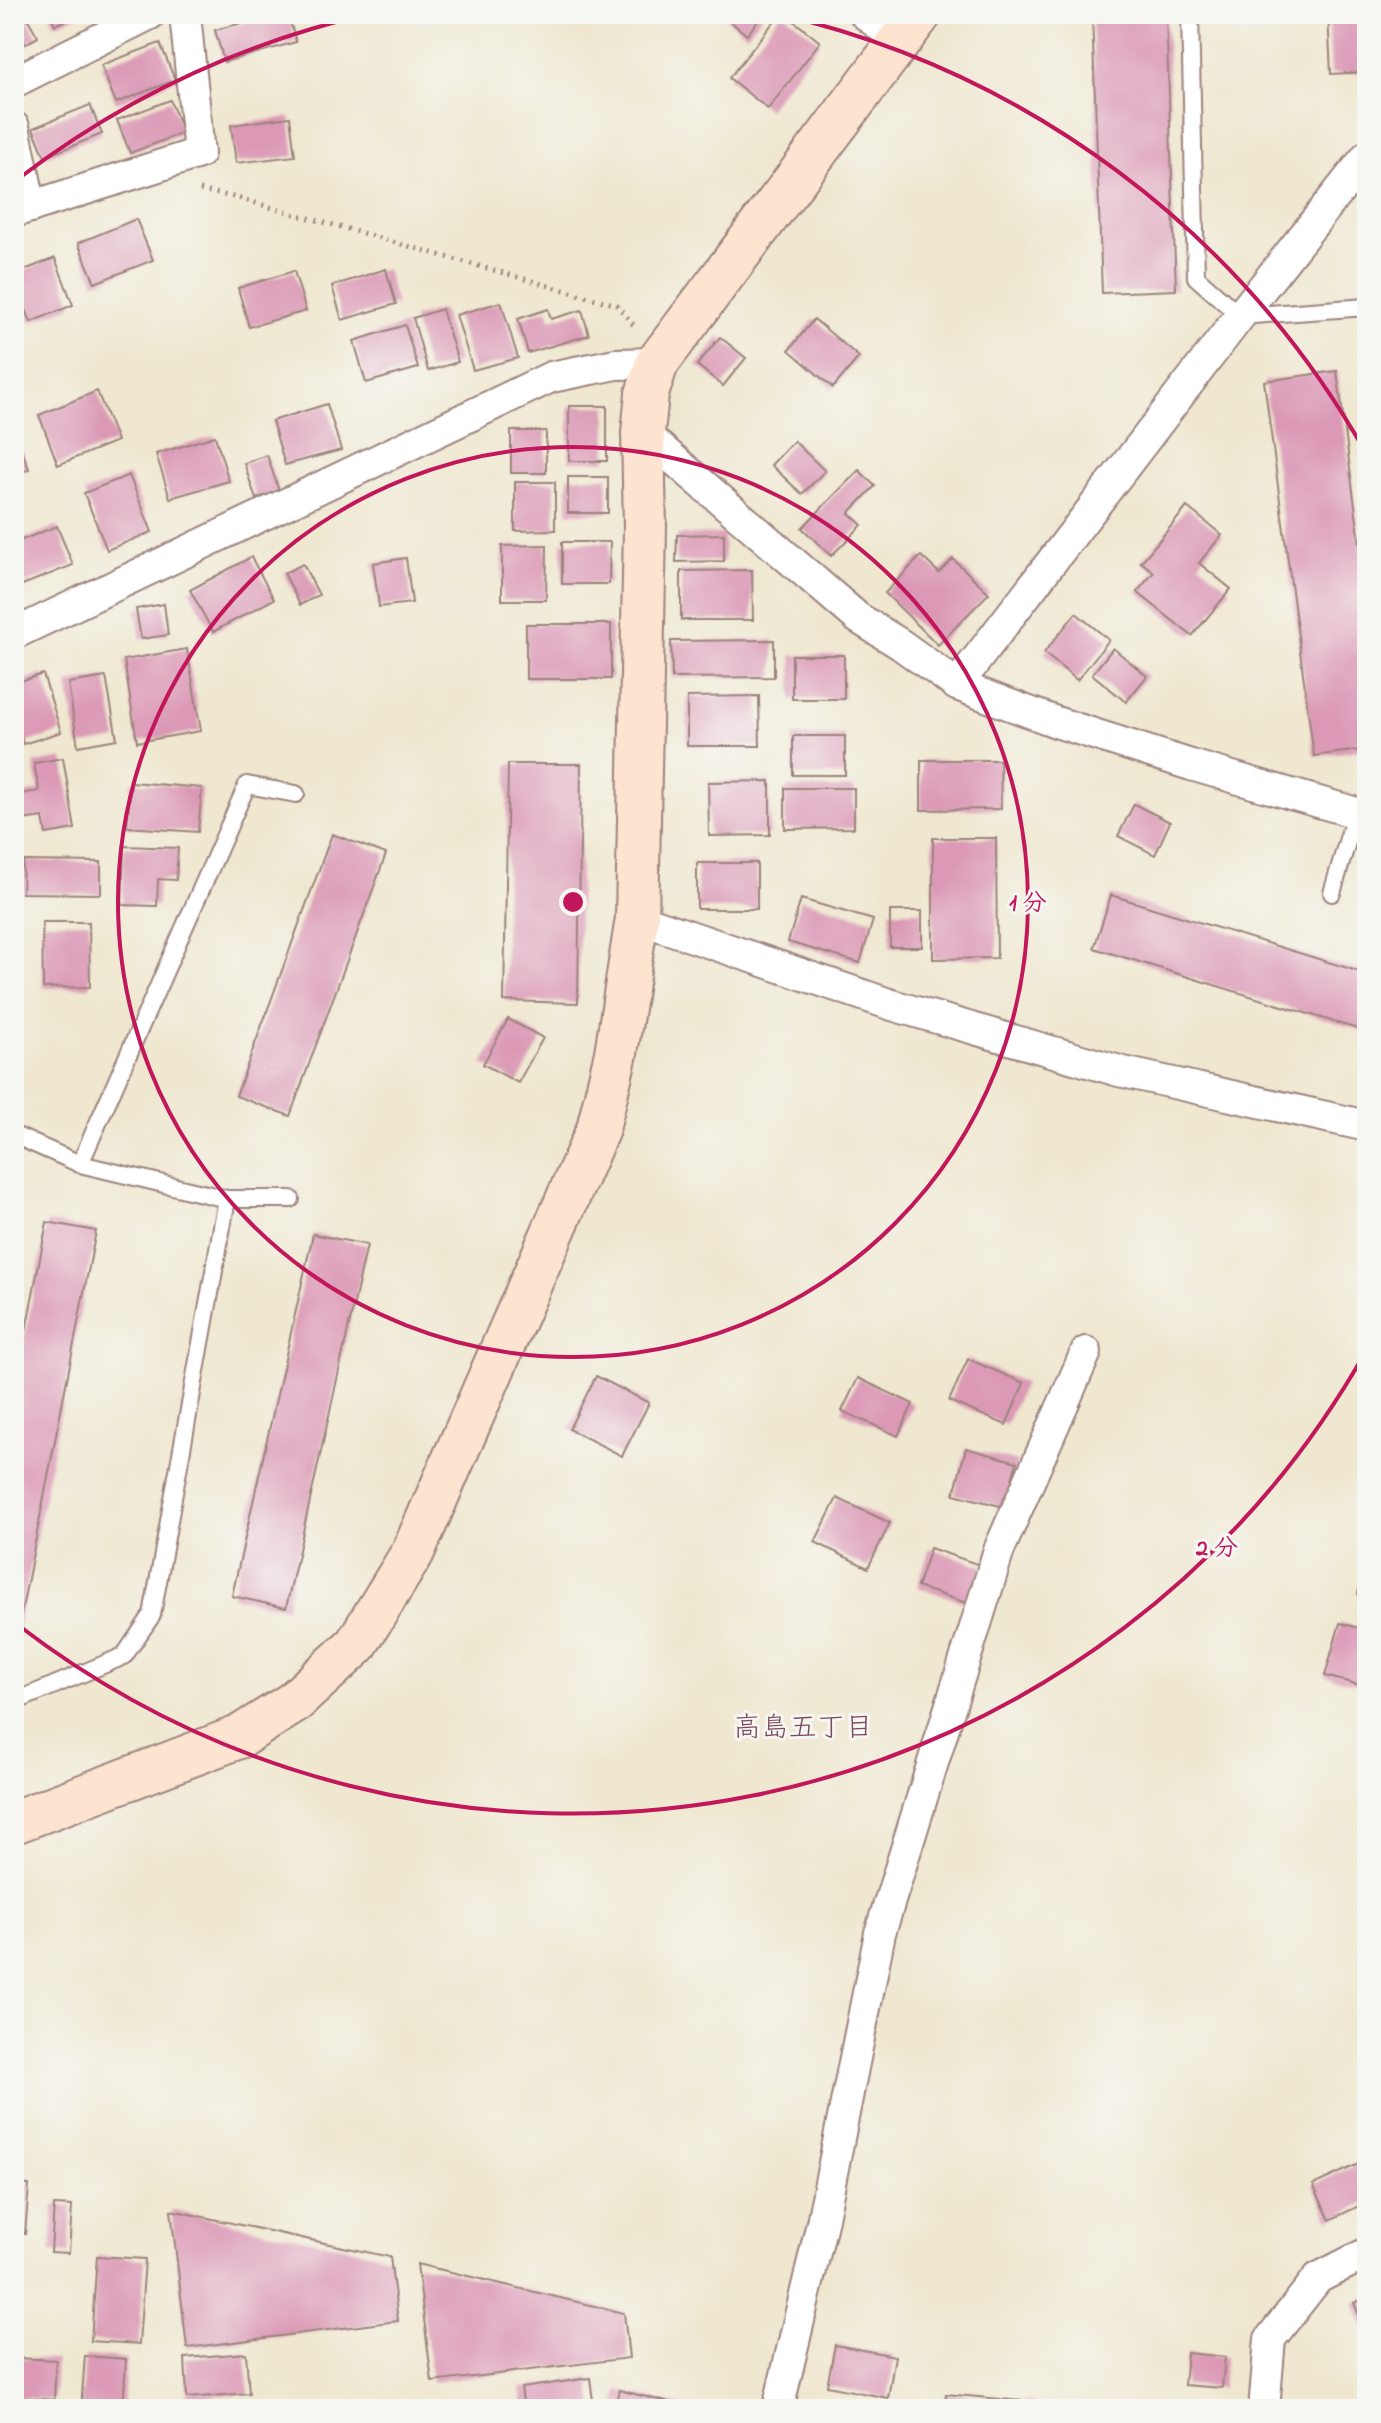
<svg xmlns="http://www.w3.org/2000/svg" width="1381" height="2423" font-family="'Indie Flower','Klee One',sans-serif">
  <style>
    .building { fill: #db99b6 }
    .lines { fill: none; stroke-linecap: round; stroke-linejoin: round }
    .lane-casing { stroke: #9c837d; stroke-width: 20 }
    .street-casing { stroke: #9c837d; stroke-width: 34 }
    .secondary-casing { stroke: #9c837d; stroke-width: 46 }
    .path { stroke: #9c837d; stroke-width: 5; stroke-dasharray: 2 6; stroke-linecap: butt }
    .lane { stroke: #fff; stroke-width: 16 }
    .street { stroke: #fff; stroke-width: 30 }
    .secondary { stroke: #fde4d1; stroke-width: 42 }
    .ring { fill: none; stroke: #c2185b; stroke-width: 4 }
    .labels { text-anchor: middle; stroke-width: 6; stroke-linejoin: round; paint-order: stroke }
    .neighbourhood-label { font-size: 28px; fill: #7d4a5c; stroke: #f6f6f2 }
    .centre { fill: #c2185b; stroke: #f6f6f2; stroke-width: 4 }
    .ring-label { font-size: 24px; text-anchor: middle; font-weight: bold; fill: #c2185b; stroke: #f6f6f2; stroke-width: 6; stroke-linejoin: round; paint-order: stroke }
  </style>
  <rect width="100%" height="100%" fill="#f6f6f2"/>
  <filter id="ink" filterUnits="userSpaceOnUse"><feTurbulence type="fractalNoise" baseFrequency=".0125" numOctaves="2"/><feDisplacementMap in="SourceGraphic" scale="16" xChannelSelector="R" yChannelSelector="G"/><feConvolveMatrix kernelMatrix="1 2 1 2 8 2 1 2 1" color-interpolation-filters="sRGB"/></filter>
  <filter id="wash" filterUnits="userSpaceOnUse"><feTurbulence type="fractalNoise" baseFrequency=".006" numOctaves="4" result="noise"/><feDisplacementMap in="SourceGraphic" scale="32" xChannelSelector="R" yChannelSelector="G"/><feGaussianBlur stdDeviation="1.8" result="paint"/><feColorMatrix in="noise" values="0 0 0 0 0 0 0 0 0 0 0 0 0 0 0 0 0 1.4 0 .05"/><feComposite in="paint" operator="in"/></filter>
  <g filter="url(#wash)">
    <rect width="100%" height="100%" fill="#efe7cf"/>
    <g id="blocks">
      <!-- building -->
      <g class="building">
        <polygon points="14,14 25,14 38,37 14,50"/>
        <polygon points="50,14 81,14 55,25"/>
        <polygon points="276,14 288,14 296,42 224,62 215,30"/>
        <polygon points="721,14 763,14 747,35"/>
        <polygon points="780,14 785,14 820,42 768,109 729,78"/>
        <polygon points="1092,14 1166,14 1176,290 1102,293"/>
        <polygon points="1328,14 1367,14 1367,72 1331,74"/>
        <polygon points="160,43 175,80 116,103 101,65"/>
        <polygon points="170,100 183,133 130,153 117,120"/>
        <polygon points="90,105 102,134 45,157 33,128"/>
        <polygon points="290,117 295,156 236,163 231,125"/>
        <polygon points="136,219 153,260 95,283 78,243"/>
        <polygon points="55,258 73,305 31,322 14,281 14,274"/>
        <polygon points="386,269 396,304 342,320 332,286"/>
        <polygon points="294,271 306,311 249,327 238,288"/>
        <polygon points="501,302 518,358 473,370 456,315"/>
        <polygon points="442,309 458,362 428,371 413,318"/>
        <polygon points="548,309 551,319 582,310 589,335 528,353 518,319"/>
        <polygon points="814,319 859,357 833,388 789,350"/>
        <polygon points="405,325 418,368 366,383 354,341"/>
        <polygon points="720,337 746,358 723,386 697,365"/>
        <polygon points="1337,371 1367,596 1367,749 1314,756 1264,381"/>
        <polygon points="97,391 117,441 58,465 39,415"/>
        <polygon points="327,404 341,450 285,465 272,421"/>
        <rect x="569" y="406" width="38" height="55"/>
        <polygon points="14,431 29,469 14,475"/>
        <rect x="511" y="431" width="35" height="42"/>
        <polygon points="215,436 229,481 170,498 156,454"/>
        <polygon points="794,441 825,471 802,494 771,465"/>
        <polygon points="267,455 279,491 256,499 244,463"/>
        <polygon points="859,470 875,486 849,513 862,525 831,556 802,528"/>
        <polygon points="129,475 152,532 107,550 84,493"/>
        <rect x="568" y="477" width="40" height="36"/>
        <polygon points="515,482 555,482 555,530 515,531"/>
        <polygon points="1187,507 1222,535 1199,563 1231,589 1192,636 1137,592 1154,572 1141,562"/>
        <polygon points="57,526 73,565 20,586 14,572 14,543"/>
        <polygon points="724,534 724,561 676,562 677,535"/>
        <polygon points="562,542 610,542 609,584 562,584"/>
        <polygon points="547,545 546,600 502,600 502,546"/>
        <polygon points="921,556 939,573 953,559 989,593 938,645 885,593"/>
        <polygon points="251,557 274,599 213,632 190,590"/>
        <polygon points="406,558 412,603 379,607 373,563"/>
        <polygon points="303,564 319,595 300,605 284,573"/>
        <polygon points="752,570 753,620 681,620 681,571"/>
        <polygon points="164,604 168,635 141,639 136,609"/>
        <polygon points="1076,613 1109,640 1077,680 1044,653"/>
        <rect x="526" y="624" width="85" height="55"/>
        <polygon points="774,640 774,677 672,678 671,641"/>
        <polygon points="1113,648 1147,676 1126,702 1092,674"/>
        <polygon points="187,649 201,731 137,742 124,660"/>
        <rect x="792" y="655" width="52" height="44"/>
        <polygon points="43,674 61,732 23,744 14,713 14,683"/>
        <polygon points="106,677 117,739 78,746 68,683"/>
        <polygon points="759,696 760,746 687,746 687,697"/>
        <rect x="793" y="736" width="52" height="39"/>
        <polygon points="63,758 75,829 46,834 43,817 14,821 14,795 39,791 34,763"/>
        <polygon points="921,760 1000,760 1001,809 921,810"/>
        <polygon points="508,764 581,764 578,1003 504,1001"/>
        <polygon points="770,781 770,835 709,836 708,782"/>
        <polygon points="131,782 202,788 198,832 127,827"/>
        <polygon points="785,788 854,788 854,828 785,829"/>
        <polygon points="1134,804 1170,822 1155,855 1118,836"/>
        <polygon points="332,834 386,854 290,1116 236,1096"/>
        <polygon points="933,838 996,838 997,958 933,959"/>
        <polygon points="124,846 178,848 176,880 158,879 157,906 122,905"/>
        <polygon points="23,861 101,862 101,894 22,893"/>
        <rect x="697" y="863" width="60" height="46"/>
        <polygon points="1111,895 1367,974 1367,1032 1094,948"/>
        <polygon points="801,899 873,920 860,963 788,942"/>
        <rect x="890" y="911" width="32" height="36"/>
        <polygon points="42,922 89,922 90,987 43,988"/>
        <polygon points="508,1019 543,1038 518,1083 483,1064"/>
        <polygon points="47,1222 96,1231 15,1645 14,1392"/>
        <polygon points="313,1234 367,1245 286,1608 232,1596"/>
        <polygon points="968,1359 1024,1383 1006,1425 949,1401"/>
        <polygon points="596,1376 649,1403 622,1456 569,1429"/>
        <polygon points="858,1378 913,1404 898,1436 842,1411"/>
        <polygon points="966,1448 1017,1462 1004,1507 954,1494"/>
        <polygon points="837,1498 890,1523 868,1568 815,1542"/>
        <polygon points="930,1548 983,1566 970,1604 917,1587"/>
        <polygon points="1366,1561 1367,1561 1367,1596 1358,1594"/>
        <polygon points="1340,1623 1367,1630 1367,1687 1325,1676"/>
        <polygon points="1367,2160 1367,2202 1330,2220 1313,2185"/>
        <polygon points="14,2184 29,2185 25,2234 14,2233"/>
        <polygon points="54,2205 72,2206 69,2253 51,2252"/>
        <polygon points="171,2210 390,2257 398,2321 187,2348"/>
        <polygon points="97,2256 145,2259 139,2344 91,2341"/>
        <polygon points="417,2264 624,2313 629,2358 432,2382"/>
        <polygon points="1367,2298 1367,2334 1354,2303"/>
        <polygon points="835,2345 895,2356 888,2398 827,2386"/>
        <polygon points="246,2353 249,2393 187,2398 185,2358"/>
        <polygon points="1187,2353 1225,2357 1222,2388 1184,2385"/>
        <polygon points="85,2356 126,2359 123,2409 81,2409"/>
        <polygon points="16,2358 56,2360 54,2400 14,2397"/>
        <polygon points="590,2378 594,2409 524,2409 521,2388"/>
        <polygon points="619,2390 690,2408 690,2409 614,2409"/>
        <polygon points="946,2394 1033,2402 1033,2409 944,2409"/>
      </g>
    </g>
  </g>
  <g filter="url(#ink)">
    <use href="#blocks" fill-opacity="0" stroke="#9c837d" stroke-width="2"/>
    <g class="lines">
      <defs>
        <g id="lane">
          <polyline points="1190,14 1196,277 1240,316 1367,307"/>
          <polyline points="1332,893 1355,815"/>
          <polyline points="14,1135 80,1164 227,1199 291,1199"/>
          <polyline points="80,1164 247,785 296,794"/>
          <polyline points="14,1702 124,1656 152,1615 227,1199"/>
        </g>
        <g id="street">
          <polyline points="865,14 899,41"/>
          <polyline points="14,82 150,14"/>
          <polyline points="14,127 31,207"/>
          <polyline points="14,212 199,153 185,14"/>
          <polyline points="643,433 858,618 900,644 957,685 1056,722 1191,765 1367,816"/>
          <polyline points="14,634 551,377 616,364 657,363"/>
          <polyline points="957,685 1240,316 1367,156"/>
          <polyline points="637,918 892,1005 1119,1071 1367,1126"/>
          <polyline points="778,2409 822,2223 880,1933 999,1550 1086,1352"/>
          <polyline points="1264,2409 1270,2339 1318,2278 1367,2253"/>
        </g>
        <polyline id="secondary" points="14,1822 239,1737 293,1703 356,1645 413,1552 598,1129 616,1053 637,918 645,528 643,433 647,394 657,363 920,14"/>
      </defs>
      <!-- lane casing -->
      <use href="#lane" class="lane-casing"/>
      <!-- street casing -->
      <use href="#street" class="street-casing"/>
      <!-- secondary casing -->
      <use href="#secondary" class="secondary-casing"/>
      <!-- path -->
      <polyline class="path" points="200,190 238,198 617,305 636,328"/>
      <!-- lane -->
      <use href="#lane" class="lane"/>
      <!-- street -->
      <use href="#street" class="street"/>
      <!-- secondary -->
      <use href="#secondary" class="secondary"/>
    </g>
  </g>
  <!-- distance rings -->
  <g class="ring">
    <circle cx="573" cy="902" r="455"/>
    <path d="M1366 1351A911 911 0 0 1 18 1625M18 179A911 911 0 0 1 368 14M778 14A911 911 0 0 1 1366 453"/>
  </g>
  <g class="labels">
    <!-- neighbourhood labels -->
    <g class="neighbourhood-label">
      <text x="803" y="1736">高島五丁目</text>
    </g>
  </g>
  <circle cx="573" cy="902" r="12" class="centre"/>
  <g class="ring-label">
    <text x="1028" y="910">1 分</text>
    <text x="1217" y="1555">2 分</text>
  </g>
  <!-- margin -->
  <rect width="1381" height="2423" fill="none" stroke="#f6f6f2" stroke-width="48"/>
</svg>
